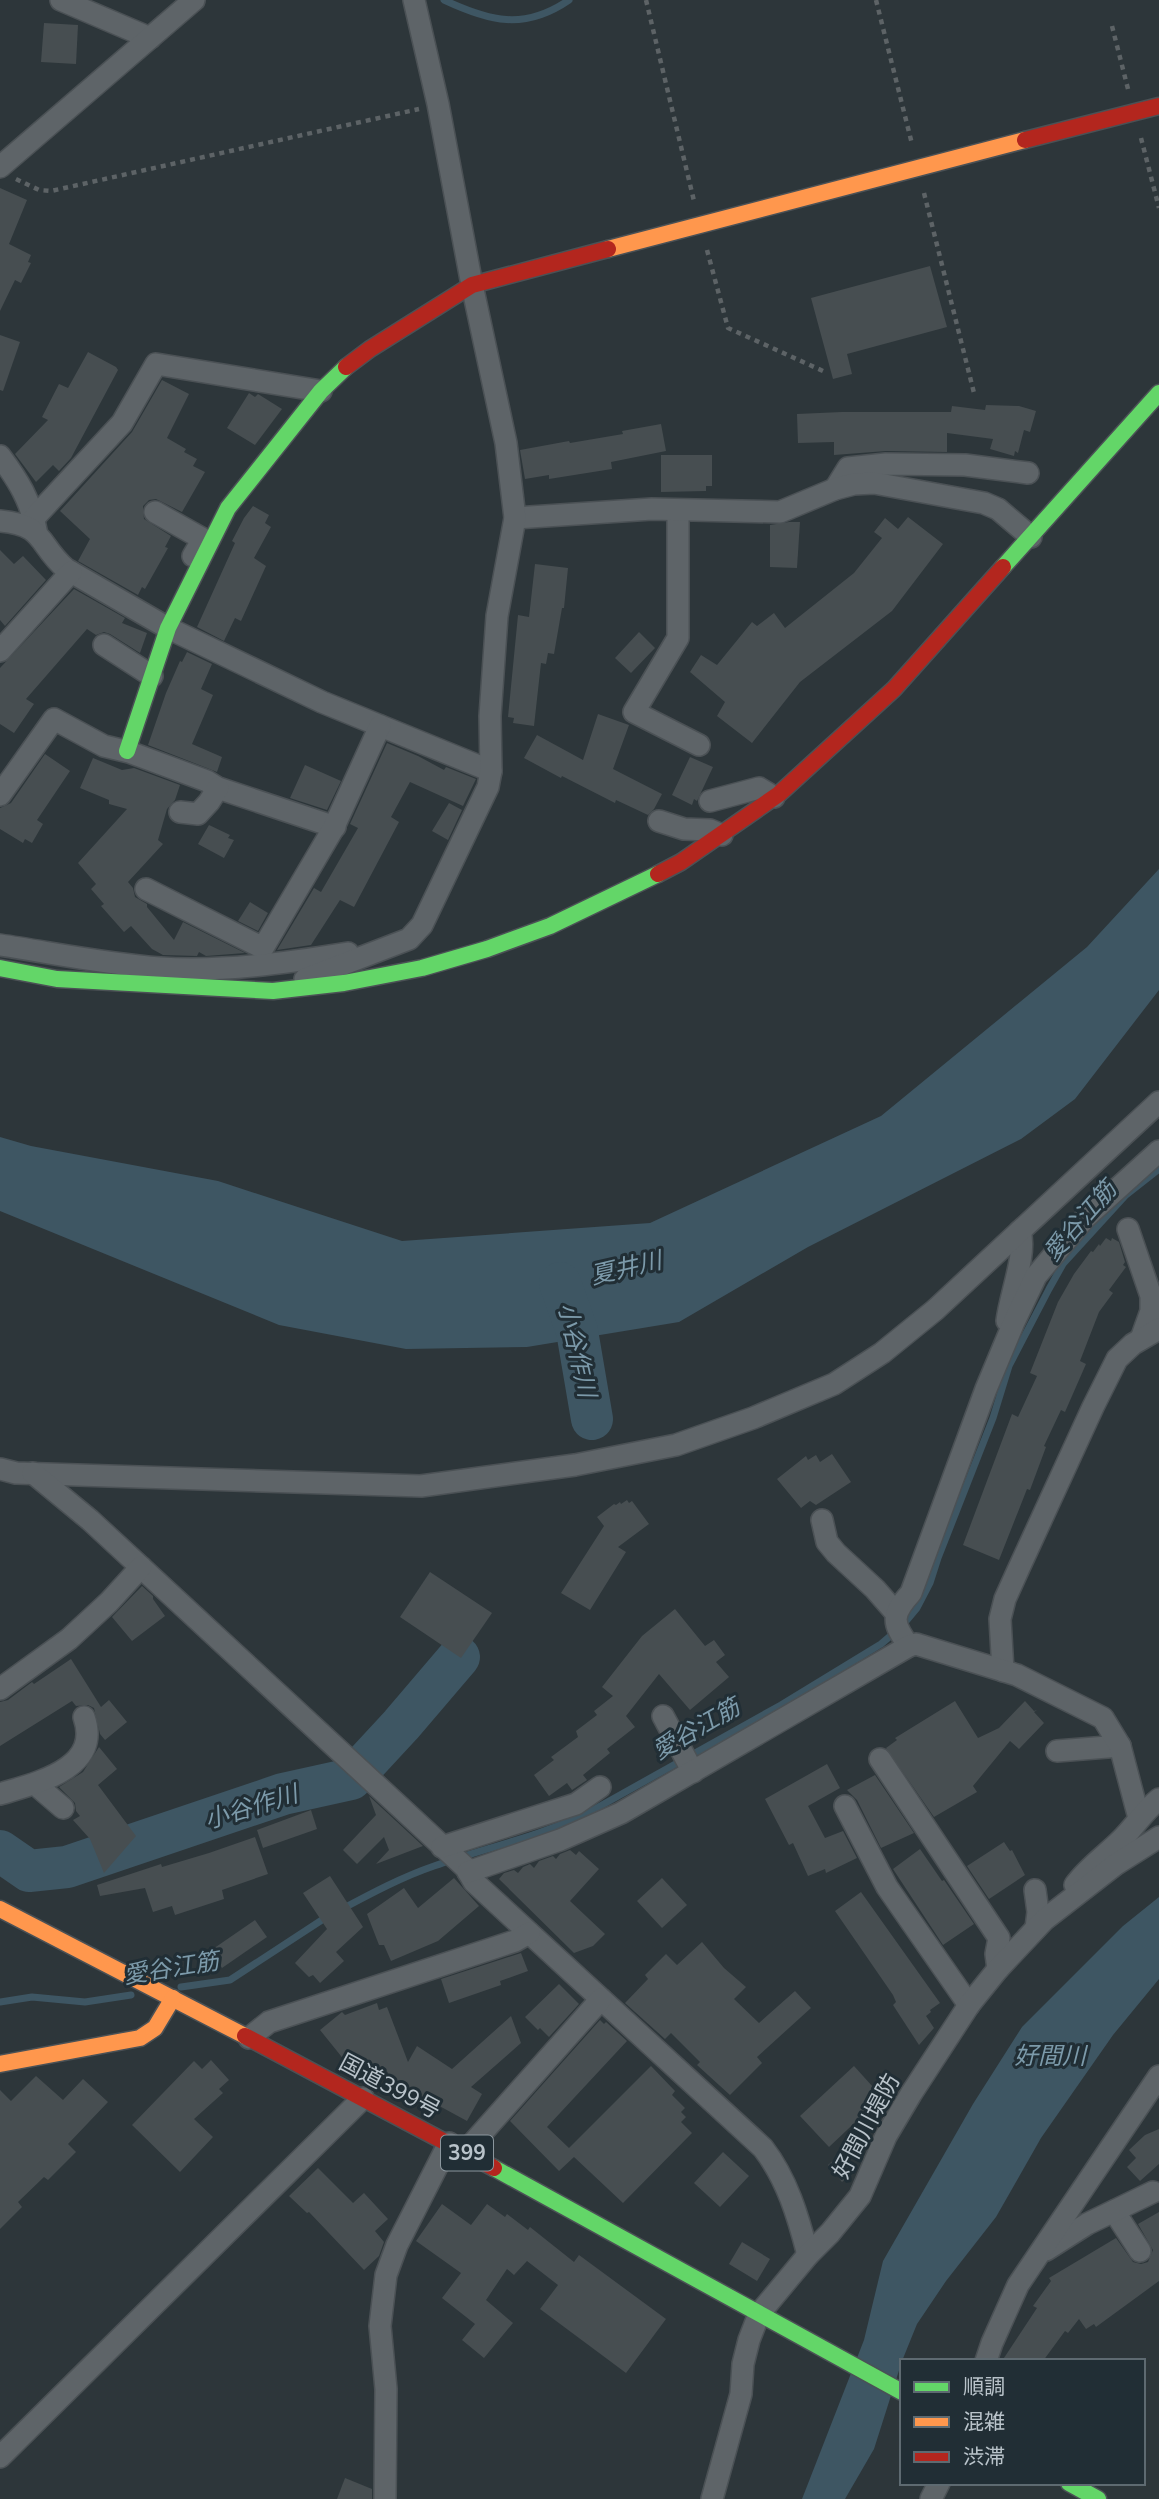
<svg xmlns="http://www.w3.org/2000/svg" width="1159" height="2499" font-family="'Nunito Sans','Noto Sans JP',sans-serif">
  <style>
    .water { fill: #3e5663 }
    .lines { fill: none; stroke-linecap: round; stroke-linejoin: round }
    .stream { stroke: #3e5663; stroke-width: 7 }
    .river { stroke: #3e5663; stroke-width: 42 }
    .building { fill: #474e51 }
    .street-casing { stroke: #4b5155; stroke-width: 24 }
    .fast-casing { stroke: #4b5155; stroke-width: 19 }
    .slow-casing { stroke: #4b5155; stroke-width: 19 }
    .jam-casing { stroke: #4b5155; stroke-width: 19 }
    .path { stroke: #5d6366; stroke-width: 4.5; stroke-dasharray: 5 5; stroke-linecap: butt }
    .street { stroke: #5e6468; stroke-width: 21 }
    .fast { stroke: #63d668; stroke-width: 16 }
    .slow { stroke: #ff974d; stroke-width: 16 }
    .jam { stroke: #b3261e; stroke-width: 16 }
    .labels { text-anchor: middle; stroke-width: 6; stroke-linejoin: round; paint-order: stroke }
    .shield { fill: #212e35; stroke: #8b969d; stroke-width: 2 }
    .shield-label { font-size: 21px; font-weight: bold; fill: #b9c3ca }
    .street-label { font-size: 23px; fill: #b9c3ca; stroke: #212e35 }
    .water-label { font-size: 24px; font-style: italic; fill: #7c9aaa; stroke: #212e35 }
  </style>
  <rect width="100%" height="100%" fill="#2d363a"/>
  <!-- water -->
  <g class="water">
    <polygon points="1159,869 1159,990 1075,1099 1021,1139 808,1247 679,1322 527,1347 406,1349 279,1325 0,1211 0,1137 31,1146 218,1181 402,1241 650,1223 881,1116 1087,947"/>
    <polygon points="1159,1897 1159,1979 1113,2035 1041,2138 996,2217 946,2281 917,2324 902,2361 874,2449 845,2499 802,2499 864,2340 883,2261 973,2104 1022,2027 1123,1926"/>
  </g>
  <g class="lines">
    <!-- stream -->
    <g class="stream">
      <path d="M 444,0 C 489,21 524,31 569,0"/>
      <path d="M 342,1909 C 372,1893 402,1877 434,1866 C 485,1848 537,1837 586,1814 L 781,1705 L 881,1644 L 902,1626 L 917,1608 L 930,1583 L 938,1558 L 993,1418 L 1009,1366 L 1049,1289 L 1063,1264 L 1126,1195 L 1159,1169"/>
      <polyline points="181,1987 230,1980 328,1916"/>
      <polyline points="0,2002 32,1997 85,2002 131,1995"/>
    </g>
    <!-- river -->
    <g class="river">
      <polyline points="560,1283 577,1331 592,1419"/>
      <polyline points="0,1851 29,1871 67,1867 283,1794 351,1779 401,1725 459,1657"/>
    </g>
  </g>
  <!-- building -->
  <g class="building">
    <polygon points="44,23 78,25 76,64 41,62"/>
    <polygon points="0,188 27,200 9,244 31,255 28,262 31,263 21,283 15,280 0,311"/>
    <polygon points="930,266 947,327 847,354 852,374 833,379 811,298"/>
    <polygon points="0,335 20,342 3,391 0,390"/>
    <polygon points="88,352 116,367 118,370 71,458 59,471 53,465 36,482 15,454 48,420 42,417 59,384 68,388"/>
    <polygon points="162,380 189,394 167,438 186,449 184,452 197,459 193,466 205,472 182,512 156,499 149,500 143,506 144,519 171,536 165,547 168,548 145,589 142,587 138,595 78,561 90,539 60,511 132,432"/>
    <polygon points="249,393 255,397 258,394 282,409 255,445 227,428"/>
    <polygon points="986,405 1019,406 1036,411 1030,432 1024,430 1018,453 1015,451 1014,456 990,449 993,439 947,433 947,452 886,451 834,455 834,442 798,443 797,414 842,412 951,412 952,406 985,410"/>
    <polygon points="661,424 666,451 611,462 612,469 549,479 549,475 525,479 520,450 569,441 570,443 623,434 622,431"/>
    <polygon points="661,455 712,455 712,486 706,486 706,491 661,492"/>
    <polygon points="253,506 269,515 265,523 271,527 254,558 266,566 241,621 235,618 224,641 197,627 235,543 232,541 244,518"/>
    <polygon points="908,517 943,544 892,611 800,682 752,743 717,716 725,702 690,672 701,655 717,665 752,622 757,626 774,613 785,628 854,573 882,538 874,532 885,518 898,529"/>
    <polygon points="789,522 800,522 797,568 770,567 770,525"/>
    <polygon points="0,550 14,564 23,556 46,580 5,626 0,620"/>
    <polygon points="535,564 568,568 564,608 562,608 554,654 548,653 546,664 541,663 534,726 513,723 514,718 508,717 518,615 529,617"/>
    <polygon points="74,589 125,618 122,623 147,633 140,653 110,634 104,632 96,635 87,629 26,699 34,704 14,733 0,724 0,668"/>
    <polygon points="639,632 655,648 631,673 615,658"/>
    <polygon points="187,652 212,664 201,689 213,695 192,744 222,757 217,772 148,745 166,693 180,661 182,662"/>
    <polygon points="598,714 629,725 613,769 662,794 654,809 648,815 616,800 615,803 562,776 561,778 524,758 537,735 583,760"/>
    <polygon points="387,743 418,756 444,770 446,767 476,779 463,806 410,782 391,817 399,822 354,907 340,900 311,945 277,950 314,888 321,892 358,828 350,824"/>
    <polygon points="45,754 70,771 37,820 43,824 32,843 25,839 23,843 0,829 0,808 11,803"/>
    <polygon points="690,757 713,767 697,801 694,799 692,805 672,795"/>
    <polygon points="93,758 122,770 134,768 180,785 175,800 167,809 158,840 163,844 128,882 133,888 135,897 147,904 147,907 174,940 183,922 245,953 206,956 199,952 197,956 163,955 152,949 131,926 124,932 101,906 104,904 91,889 96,884 78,863 127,809 109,804 109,800 80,788"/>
    <polygon points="305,765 341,781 327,810 290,798"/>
    <polygon points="449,803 462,810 448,840 432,831"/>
    <polygon points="209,825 230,835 228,838 234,840 224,858 198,844"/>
    <polygon points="250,902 268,913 258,931 238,921"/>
    <polygon points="1106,1238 1111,1241 1112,1238 1119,1242 1125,1262 1123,1265 1126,1267 1109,1290 1113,1293 1099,1312 1080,1361 1086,1364 1065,1412 1061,1410 1044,1446 1046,1447 1030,1490 1027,1489 999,1560 963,1545 1012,1414 1018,1417 1037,1376 1030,1373 1058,1302 1074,1274 1091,1251 1093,1252 1099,1244 1100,1246"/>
    <polygon points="832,1454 851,1482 816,1505 810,1501 801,1508 777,1479 806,1456 808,1460 816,1455 820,1462"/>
    <polygon points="627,1500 629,1503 632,1501 649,1524 618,1547 626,1552 590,1610 561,1593 604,1526 597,1517 614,1504 616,1505 620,1502 621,1504"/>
    <polygon points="430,1572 492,1613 461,1658 400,1617"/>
    <polygon points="142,1586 153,1596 153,1599 165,1616 132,1641 112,1617"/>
    <polygon points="675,1609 705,1646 714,1640 725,1655 716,1662 729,1677 690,1710 659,1674 626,1716 635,1727 607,1749 610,1753 583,1775 587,1780 572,1790 567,1783 549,1796 534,1775 554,1760 551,1757 578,1737 576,1731 597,1715 594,1711 613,1696 602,1687 642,1636"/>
    <polygon points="71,1659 101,1707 109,1700 127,1722 105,1740 100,1734 94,1708 88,1705 76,1706 72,1701 0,1746 0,1702 8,1700 32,1682 34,1684"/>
    <polygon points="955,1701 978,1738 999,1728 1025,1701 1034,1711 1037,1710 1034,1712 1044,1723 1019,1749 1010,1741 973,1786 977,1792 934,1817 886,1748 897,1740 895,1738"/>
    <polygon points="99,1747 117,1769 98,1785 136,1836 104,1873 90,1839 73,1820 80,1816 76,1811 75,1803 59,1787 83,1772"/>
    <polygon points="827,1764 840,1788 808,1806 825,1838 843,1831 857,1858 826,1873 825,1869 808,1876 793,1843 789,1845 765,1799"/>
    <polygon points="875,1775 914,1833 881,1848 857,1800 847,1790"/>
    <polygon points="369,1796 423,1846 376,1864 389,1850 384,1837 357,1864 343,1850 376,1815"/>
    <polygon points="311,1810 317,1829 263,1848 257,1830"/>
    <polygon points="255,1837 268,1874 222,1890 224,1899 175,1915 172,1906 153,1912 145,1888 100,1896 97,1885 161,1864 162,1867 209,1853"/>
    <polygon points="1004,1842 1010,1851 1012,1850 1025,1875 989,1899 967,1866"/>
    <polygon points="920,1849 942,1881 944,1880 974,1924 943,1945 893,1869"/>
    <polygon points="570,1850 576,1855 579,1851 599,1869 570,1901 605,1934 593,1946 574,1953 499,1879 504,1873 514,1870 518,1873 523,1867 530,1864 534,1868 539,1861 553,1856 556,1859 560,1854"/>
    <polygon points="330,1876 363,1927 336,1952 344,1961 320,1983 313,1975 309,1977 295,1963 327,1929 303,1893"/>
    <polygon points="454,1878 479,1906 438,1941 391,1961 384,1945 379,1945 367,1914 404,1888 418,1908"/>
    <polygon points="662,1878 687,1905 662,1928 637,1901"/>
    <polygon points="861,1892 940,2003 930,2010 931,2012 926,2016 934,2028 919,2045 893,2005 896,2002 893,1995 835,1911"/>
    <polygon points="255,1920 267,1937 222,1968 210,1951"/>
    <polygon points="702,1942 724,1968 746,1987 734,1999 759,2023 795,1991 811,2008 757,2057 762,2063 730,2095 697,2065 700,2062 671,2033 665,2039 625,2003 648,1979 645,1975 666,1954 677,1965"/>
    <polygon points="521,1953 528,1971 500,1981 501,1985 449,2003 441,1979"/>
    <polygon points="559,1984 579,2004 549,2037 540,2028 538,2030 525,2017"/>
    <polygon points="377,2003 379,2010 387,2007 408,2062 417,2046 452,2069 511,2016 521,2043 471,2087 482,2094 467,2121 421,2096 359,2057 357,2058 354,2054 345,2061 320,2030 342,2012 345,2015"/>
    <polygon points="600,2020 604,2024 606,2022 627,2041 547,2127 569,2148 651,2066 675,2091 672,2095 685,2108 681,2112 686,2117 681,2122 692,2133 623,2203 574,2157 559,2171 510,2121"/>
    <polygon points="211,2060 229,2080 219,2089 223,2093 194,2119 213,2137 180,2172 132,2125 194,2061 202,2069"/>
    <polygon points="854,2066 882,2097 829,2147 800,2116"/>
    <polygon points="36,2076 63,2100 83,2079 108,2102 68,2144 76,2152 48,2180 44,2177 18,2202 22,2207 0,2229 0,2090 11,2101"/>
    <polygon points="1159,2129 1159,2164 1140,2181 1127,2167 1136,2158 1129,2150 1145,2135"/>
    <polygon points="723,2152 749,2176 720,2207 694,2183"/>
    <polygon points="842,2153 856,2169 842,2182 828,2165"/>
    <polygon points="318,2168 353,2203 364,2193 388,2219 375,2231 384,2242 379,2256 364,2270 309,2212 307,2213 289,2196"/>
    <polygon points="442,2204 471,2225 487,2204 505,2217 507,2214 528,2230 530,2227 574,2262 579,2255 666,2319 626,2373 540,2309 558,2285 527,2261 514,2275 507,2269 486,2300 513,2323 484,2358 462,2340 475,2324 442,2298 461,2273 416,2241"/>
    <polygon points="1159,2212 1159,2281 1096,2327 1094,2324 1086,2329 1079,2319 1068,2333 1065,2331 1043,2361 1002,2361 1037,2308 1033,2306 1051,2281 1049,2278 1116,2238 1133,2262 1141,2264 1148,2262 1153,2250 1138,2224"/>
    <polygon points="742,2242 770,2259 757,2281 729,2264"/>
    <polygon points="345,2478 372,2489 372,2499 337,2499"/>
  </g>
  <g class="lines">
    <defs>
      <g id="street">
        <polyline points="61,0 150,38"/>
        <polyline points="0,167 194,0"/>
        <path d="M 0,456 C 18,480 31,501 36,530"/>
        <polyline points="835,489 848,468 886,464 965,465 1028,473"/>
        <polyline points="678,510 678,638 634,712 699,745"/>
        <polyline points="155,512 203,539 193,556"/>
        <polyline points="34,518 122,423 156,364 321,391"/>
        <polyline points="515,518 652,509 780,512 835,489 854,484 874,483 984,503 998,509 1031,537"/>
        <path d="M 0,521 C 46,525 37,544 66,569 L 168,628 L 322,702 L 491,771"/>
        <polyline points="104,645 152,676"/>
        <polyline points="0,651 71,572"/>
        <polyline points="0,795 54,719 104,746 129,752 207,781 218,788 335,827"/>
        <polyline points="710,801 759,788 774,797"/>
        <polyline points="180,812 198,814 209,802 218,788"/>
        <polyline points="659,821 684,829 710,830 722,835"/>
        <polyline points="146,889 263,948 333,829 380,726"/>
        <path d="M 0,945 C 53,953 107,964 160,968 C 224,972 286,963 348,953"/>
        <polyline points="305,979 409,939 422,925 488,787 491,771 490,716 497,616 515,518 506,443 472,285 438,104 414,0"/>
        <polyline points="1128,1229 1151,1296 1151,1311 1141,1339"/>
        <path d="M 1007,1321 C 1010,1295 1027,1254 1020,1231"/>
        <polyline points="0,1469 16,1473 421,1486 575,1465 676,1445 753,1418 834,1384 882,1353 935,1310 1159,1102"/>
        <path d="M 33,1473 L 90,1520 L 466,1868 L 474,1882 L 763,2148 C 787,2179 798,2216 808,2255"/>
        <polyline points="822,1520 827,1542 836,1553 875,1589 896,1613"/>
        <path d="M 909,1646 C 892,1623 891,1615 911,1593 L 986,1389 L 1014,1322 L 1036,1276 L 1085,1218 L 1159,1151"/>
        <polyline points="1003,1671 1000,1619 1005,1599 1019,1568 1093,1407 1117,1359 1133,1344 1159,1329"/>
        <polyline points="0,1689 69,1639 109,1602 141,1567"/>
        <polyline points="663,1716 693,1772"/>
        <polyline points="1057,1751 1120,1746"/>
        <polyline points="880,1759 999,1938 996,1954 998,1969"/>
        <polyline points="35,1784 63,1808"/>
        <path d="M 0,1794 C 36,1783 102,1769 84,1717"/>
        <polyline points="845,1806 887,1887 969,2005"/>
        <polyline points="442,1847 576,1804 600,1787"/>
        <polyline points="468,1872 560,1840 621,1813 909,1646 916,1644 1017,1675 1103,1718 1120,1746 1139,1818"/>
        <path d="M 1075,1885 C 1088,1867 1106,1855 1122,1839 C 1135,1826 1144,1811 1159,1799"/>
        <polyline points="1035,1890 1038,1912 1036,1928"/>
        <polyline points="249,2038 269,2022 515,1941 529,1933"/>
        <polyline points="465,2152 601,1999"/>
        <polyline points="1114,2211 1140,2251"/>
        <polyline points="1046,2250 1087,2224 1153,2192"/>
        <polyline points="986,2361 992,2343 1018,2285 1159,2076"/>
        <polyline points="0,2457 363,2098"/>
        <polyline points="385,2499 386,2389 380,2326 386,2275 397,2245 449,2143"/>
        <polyline points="712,2499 741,2394 743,2364 749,2340 759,2314 808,2255 830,2233 860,2196 886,2136 911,2094 969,2005 998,1969 1044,1920 1115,1865 1159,1837"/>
        <polyline points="931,2499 939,2483"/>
      </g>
      <g id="fast">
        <polyline points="1003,567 1159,393"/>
        <polyline points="127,751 168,628 228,508 321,391 346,367"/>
        <polyline points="0,968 57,979 273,991 344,983 422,968 487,949 550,926 658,874"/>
        <polyline points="494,2168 902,2392"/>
        <polyline points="1069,2483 1098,2499"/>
      </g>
      <g id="slow">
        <polyline points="608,249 1025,140"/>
        <polyline points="0,1909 245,2036"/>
        <polyline points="0,2064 140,2038 155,2028 173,1998"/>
      </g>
      <g id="jam">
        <polyline points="1025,140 1159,106"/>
        <polyline points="346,367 370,349 472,285 608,249"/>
        <polyline points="658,874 681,862 779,794 894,689 1003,567"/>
        <polyline points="245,2036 494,2168"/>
      </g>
    </defs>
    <!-- street casing -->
    <use href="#street" class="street-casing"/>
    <!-- fast casing -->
    <use href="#fast" class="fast-casing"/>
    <!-- slow casing -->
    <use href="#slow" class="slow-casing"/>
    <!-- jam casing -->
    <use href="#jam" class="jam-casing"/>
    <!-- path -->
    <g class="path">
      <polyline points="646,0 694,201"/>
      <polyline points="876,0 912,144"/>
      <polyline points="1112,26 1128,89"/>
      <polyline points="1141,138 1159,208"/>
      <polyline points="16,179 39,190 51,191 419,109"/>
      <polyline points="924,193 974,393"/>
      <polyline points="707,250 728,328 823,371"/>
    </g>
    <!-- street -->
    <use href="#street" class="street"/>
    <!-- fast -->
    <use href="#fast" class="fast"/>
    <!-- slow -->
    <use href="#slow" class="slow"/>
    <!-- jam -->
    <use href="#jam" class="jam"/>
  </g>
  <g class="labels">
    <!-- shield labels -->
    <rect class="shield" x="441" y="2135.5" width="52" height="35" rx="5"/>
    <g class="shield-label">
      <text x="467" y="2160">399</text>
    </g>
    <!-- street labels -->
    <g class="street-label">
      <text transform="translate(390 2086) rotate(28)" y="8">国道399号</text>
      <text transform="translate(866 2126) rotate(-62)" y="8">好間川堤防</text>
    </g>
    <!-- water labels -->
    <g class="water-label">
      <text transform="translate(1080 1221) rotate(-49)" y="8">愛谷江筋</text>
      <text transform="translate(626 1268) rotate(-13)" y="8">夏井川</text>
      <text transform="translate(577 1350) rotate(77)" y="8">小谷作川</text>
      <text transform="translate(696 1729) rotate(-30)" y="8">愛谷江筋</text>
      <text transform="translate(251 1807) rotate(-17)" y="8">小谷作川</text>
      <text transform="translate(171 1968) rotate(-9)" y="8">愛谷江筋</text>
      <text x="1050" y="2064">好間川</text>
    </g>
  </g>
  <!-- legend -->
  <rect x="900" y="2359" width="245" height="126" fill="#212e35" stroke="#5e6a71" stroke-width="2"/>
  <rect x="914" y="2382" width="35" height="10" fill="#63d668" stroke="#5e6a71" stroke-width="2"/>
  <text x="963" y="2394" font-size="21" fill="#b9c3ca">順調</text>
  <rect x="914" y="2417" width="35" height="10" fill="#ff974d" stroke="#5e6a71" stroke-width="2"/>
  <text x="963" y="2429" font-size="21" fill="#b9c3ca">混雑</text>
  <rect x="914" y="2452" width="35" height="10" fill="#b3261e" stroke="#5e6a71" stroke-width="2"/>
  <text x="963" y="2464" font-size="21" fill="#b9c3ca">渋滞</text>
</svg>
